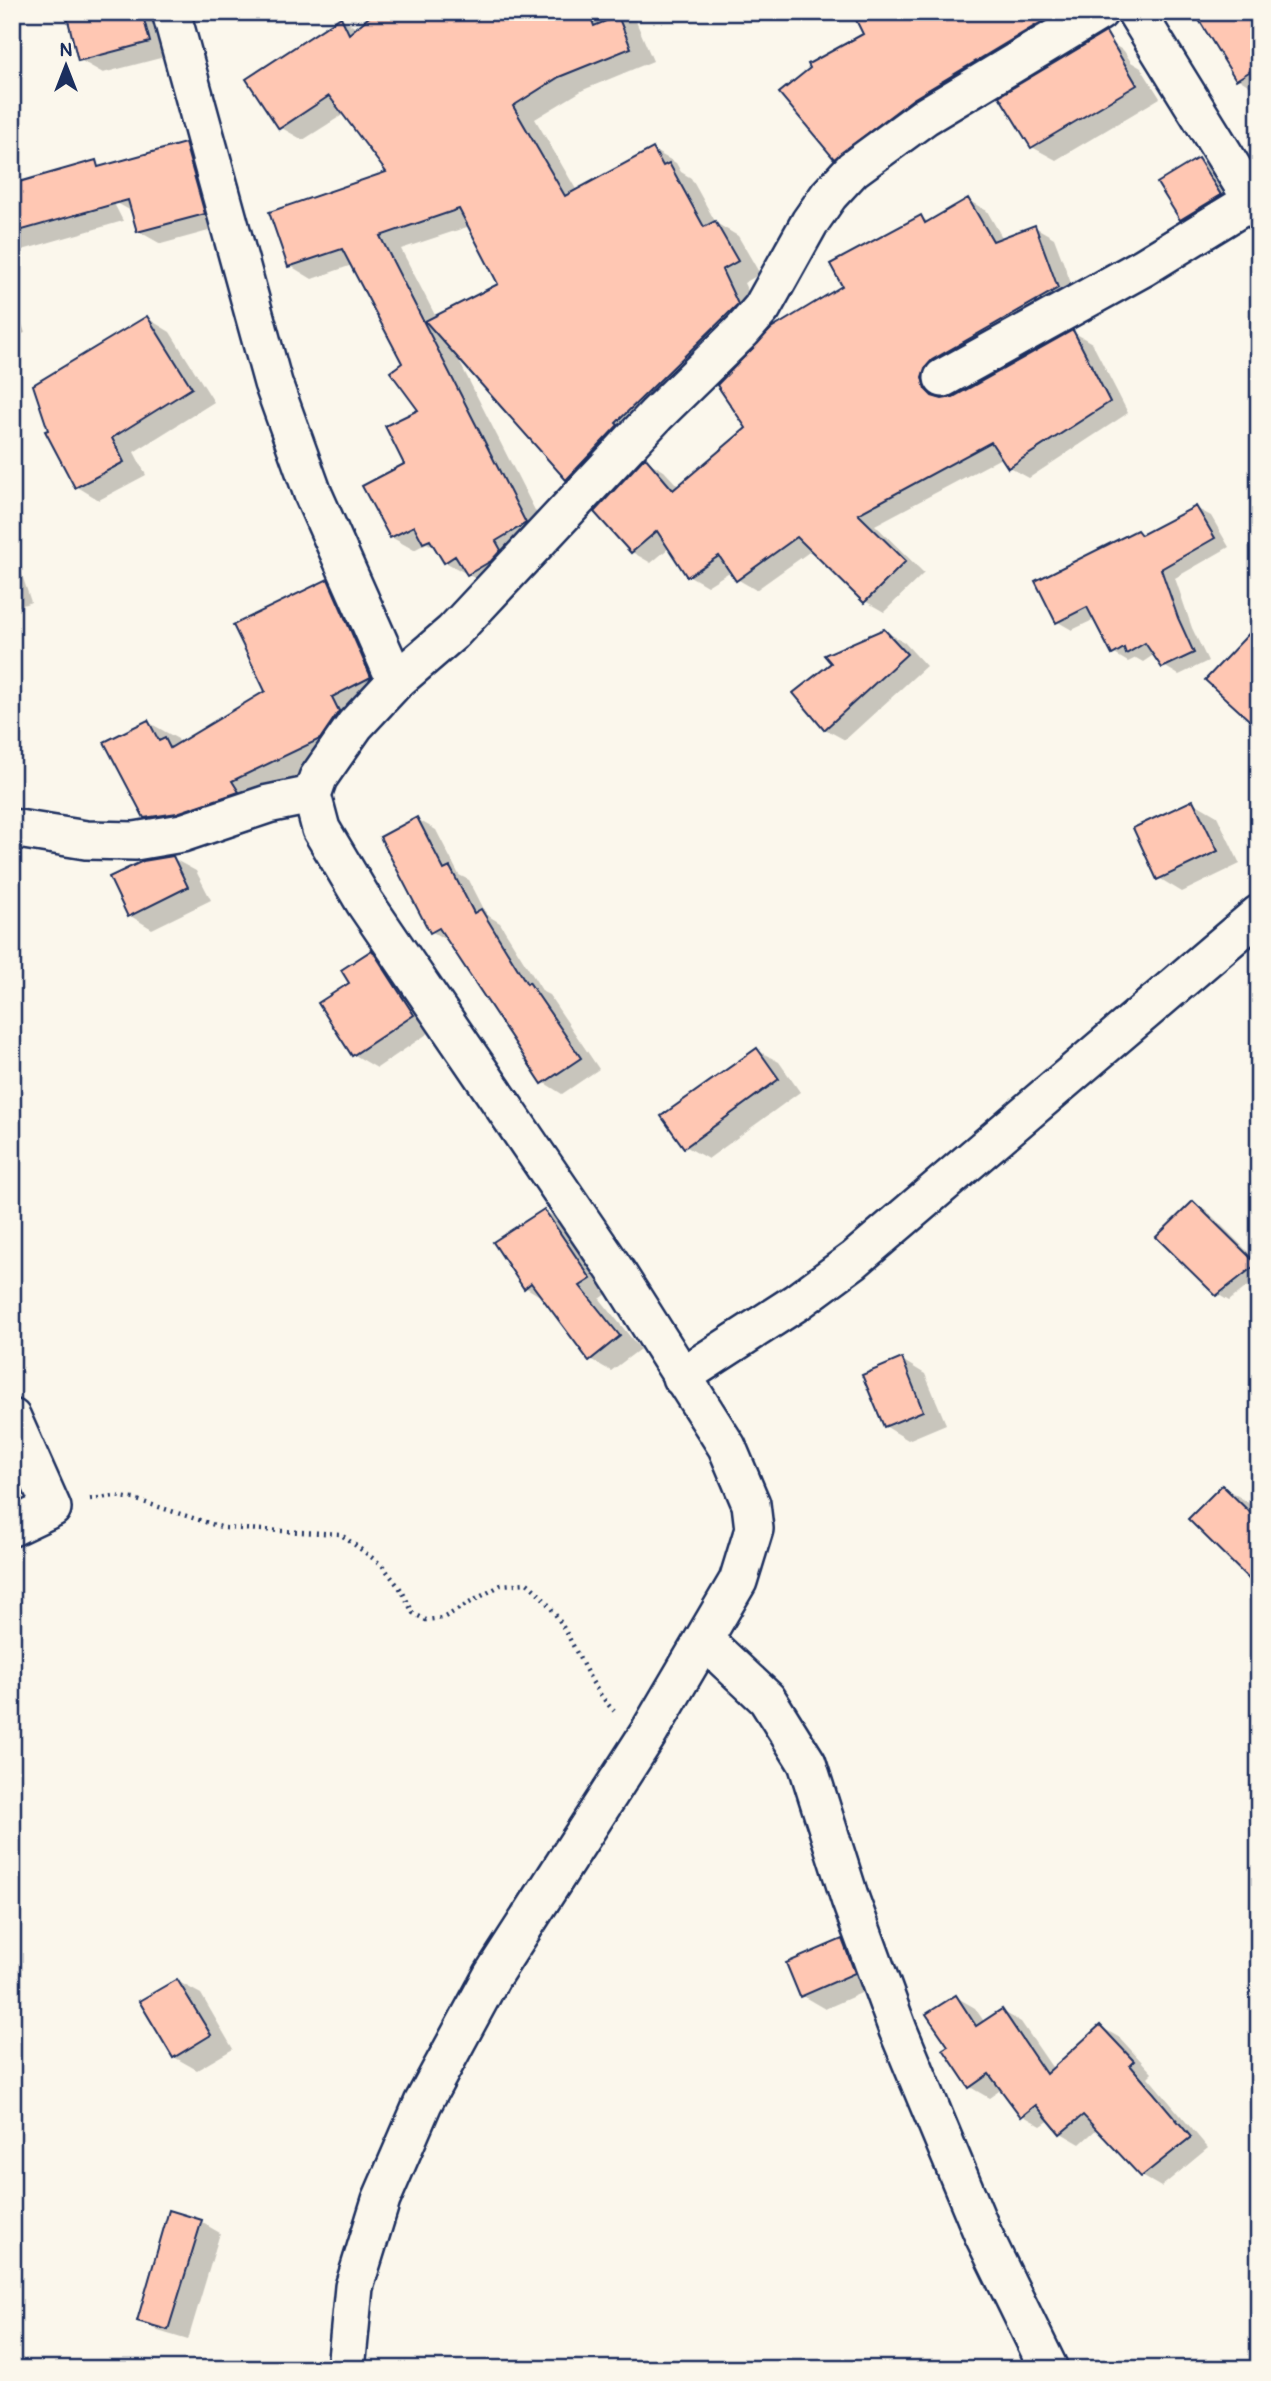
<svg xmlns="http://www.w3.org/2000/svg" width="1271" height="2381" font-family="Pangolin,sans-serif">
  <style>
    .shadow { fill: #0003; fill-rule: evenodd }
    .building { fill: #ffc7b3; stroke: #1b2f5e; stroke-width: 2 }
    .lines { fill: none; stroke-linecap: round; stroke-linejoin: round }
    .minor-casing { stroke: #1b2f5e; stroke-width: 42 }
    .path { stroke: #1b2f5e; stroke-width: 4.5; stroke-dasharray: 2 5; stroke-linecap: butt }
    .minor { stroke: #fbf7ec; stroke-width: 37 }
  </style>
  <rect width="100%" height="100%" fill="#fbf7ec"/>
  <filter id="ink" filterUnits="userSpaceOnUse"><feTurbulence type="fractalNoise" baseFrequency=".0143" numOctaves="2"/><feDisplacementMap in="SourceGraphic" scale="14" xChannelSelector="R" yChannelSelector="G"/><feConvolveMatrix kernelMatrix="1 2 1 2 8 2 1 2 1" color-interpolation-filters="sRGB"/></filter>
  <g filter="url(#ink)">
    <!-- shadow -->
    <g class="shadow">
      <polygon points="67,12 161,12 172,55 103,73 80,60"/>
      <path d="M 378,12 L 632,12 L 653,61 L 583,90 L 535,119 L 577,191 L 653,150 L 676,163 L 681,172 L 691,178 L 716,223 L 738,236 L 760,274 L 744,283 L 760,317 L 590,492 L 567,479 L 456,355 L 548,536 L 491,587 L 445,562 L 438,550 L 427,543 L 414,550 L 391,537 L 420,410 L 404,364 L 352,265 L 312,279 L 289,265 L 388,173 L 344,114 L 303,140 L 280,127 L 341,19 L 358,29 ZM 470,226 L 501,285 L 436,317 L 401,249 Z"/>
      <polygon points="854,12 1100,12 857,170 835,158 865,35"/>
      <polygon points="1196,12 1259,12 1259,92 1237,78"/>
      <polygon points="1101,37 1124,51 1131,62 1141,68 1160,98 1056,160 1032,147"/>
      <polygon points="185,145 208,159 227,226 161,244 138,231 133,212 117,203"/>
      <polygon points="1198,160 1221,174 1243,209 1205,232 1181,219"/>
      <polygon points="102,180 123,221 12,253 12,185"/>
      <polygon points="968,200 987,211 1003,239 1035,227 1054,238 1077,299 941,390 943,400 953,398 1073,332 1092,343 1128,413 1029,478 1009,467 1003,457 875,525 924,573 884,612 865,601 812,550 756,590 737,579 731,571 707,586 688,575 670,547 651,563 632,552 645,460 664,471 679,487 748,428 844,287 921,217 930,223"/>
      <polygon points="12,293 25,333 12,337"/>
      <polygon points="147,318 170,332 214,402 134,452 146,475 99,500 76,486"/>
      <polygon points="1196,508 1211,516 1229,547 1175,578 1192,628 1208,661 1179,675 1164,666 1155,654 1143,662 1136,658 1128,662 1113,653 1095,619 1072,630 1058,622 1137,532 1144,535"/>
      <polygon points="12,554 16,557 31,602 12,609"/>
      <polygon points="328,581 357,598 400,694 349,755 175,834 145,817 148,722 178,739 180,744 267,692"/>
      <polygon points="884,631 904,642 926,666 845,740 825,729 833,663"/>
      <polygon points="1193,802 1217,816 1240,864 1182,892 1159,878"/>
      <polygon points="417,819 436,830 459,875 469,880 487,915 500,923 543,992 549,995 599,1069 562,1094 543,1082 451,943 431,931"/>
      <polygon points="172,858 196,871 211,900 152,929 129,915"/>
      <polygon points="372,952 395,966 436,1028 377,1068 353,1054 352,983"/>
      <polygon points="757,1050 779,1062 800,1092 708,1159 685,1146"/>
      <polygon points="1193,1203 1205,1209 1259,1263 1259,1277 1229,1301 1217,1294"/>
      <polygon points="544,1211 565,1223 611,1291 600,1299 640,1349 611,1371 590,1359 545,1299 525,1287"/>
      <polygon points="902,1360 925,1374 946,1424 908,1440 885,1426"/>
      <polygon points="1223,1487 1246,1501 1259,1514 1259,1580"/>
      <polygon points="1259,1716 1259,1731 1251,1725"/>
      <polygon points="842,1941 866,1955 877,1986 825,2009 801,1995"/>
      <polygon points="177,1981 201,1994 233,2049 197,2070 174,2057"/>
      <polygon points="956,1997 975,2008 985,2023 1002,2011 1021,2022 1054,2070 1101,2027 1120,2038 1152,2073 1148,2077 1208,2148 1161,2187 1142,2176 1098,2128 1080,2144 1061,2133 1050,2120 1041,2126 1022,2115 1002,2089 989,2098 970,2087 950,2046"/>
      <polygon points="201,2222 220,2233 188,2340 158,2331 139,2320"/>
    </g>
    <!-- building -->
    <g class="building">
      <polygon points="66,12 142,12 150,42 78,61"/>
      <polygon points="375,12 589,12 594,26 618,16 631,48 559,77 513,106 565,196 653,148 663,166 669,163 704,227 715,221 738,261 722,270 738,304 616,423 618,425 566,480 425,321 498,284 459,209 380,236 526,523 496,541 501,550 491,561 467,575 455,556 444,563 430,540 423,543 414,526 390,538 362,486 404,464 385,426 418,410 390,372 402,363 342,249 288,267 269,212 386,172 329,96 279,129 246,79 341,17 349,34"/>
      <polygon points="852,12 1058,12 913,99 834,159 779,93 810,68 808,64 863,34"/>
      <polygon points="1194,12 1245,12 1259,34 1259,66 1236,80"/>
      <polygon points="1106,32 1137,85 1031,148 999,96"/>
      <polygon points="185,143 205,214 137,232 128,200 12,233 12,184 96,160 98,167"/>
      <polygon points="1198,158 1221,195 1180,220 1157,183"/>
      <polygon points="968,198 993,241 1035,225 1058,288 932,360 925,368 922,377 925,389 932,396 942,399 953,397 1073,330 1110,402 1008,468 991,442 858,514 906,561 864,603 797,537 736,581 719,556 687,577 657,531 631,553 594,512 645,457 673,490 746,428 717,385 771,329 842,286 830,264 921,215 925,223"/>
      <polygon points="147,316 192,388 112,438 124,462 75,488 45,431 48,430 33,385"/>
      <polygon points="1196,506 1215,538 1161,569 1178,618 1194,653 1162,668 1145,643 1126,654 1124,648 1112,655 1087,607 1056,623 1035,581 1137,530 1141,535"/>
      <polygon points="328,579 371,677 332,697 339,711 320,739 232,781 239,792 177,813 144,818 104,742 148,720 159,741 165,738 170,748 265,691 233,625"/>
      <polygon points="1259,623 1259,729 1205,680"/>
      <polygon points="884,629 907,654 824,730 793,693 831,663 824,655"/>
      <polygon points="1193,800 1218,851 1157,880 1133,828"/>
      <polygon points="417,817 444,870 450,867 474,913 481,909 527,984 529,982 581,1058 542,1084 439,928 430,933 380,837"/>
      <polygon points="173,856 188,887 128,917 109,877 143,861"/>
      <polygon points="372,950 414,1015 352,1056 318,1003 349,983 341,970"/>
      <polygon points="757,1048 779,1079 684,1148 661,1116"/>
      <polygon points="1193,1201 1257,1264 1216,1296 1156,1237"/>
      <polygon points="544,1209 591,1279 580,1286 620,1336 589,1361 531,1283 524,1289 493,1242"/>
      <polygon points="902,1358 923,1411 884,1427 862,1375"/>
      <polygon points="1222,1485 1259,1521 1259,1589 1188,1519"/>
      <polygon points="842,1939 855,1973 800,1997 786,1963"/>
      <polygon points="177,1979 211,2035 173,2058 139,2001"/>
      <polygon points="956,1995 976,2026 1002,2009 1046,2074 1100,2025 1134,2061 1130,2065 1191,2137 1141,2177 1083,2115 1060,2134 1036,2105 1021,2117 989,2074 969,2088 943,2049 948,2046 926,2014"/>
      <polygon points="169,2210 202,2220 168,2330 137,2321"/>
    </g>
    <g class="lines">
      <defs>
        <g id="minor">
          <polyline points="171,12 273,383 313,494 396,681"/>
          <polyline points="1136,12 1259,211"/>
          <polyline points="943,378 1144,267 1253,200"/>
          <polyline points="12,828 86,840 135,841 182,833 268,804 312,795"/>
          <polyline points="681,1377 797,1302 854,1260 1259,914"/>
          <polyline points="12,1418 52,1508 12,1527"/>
          <polyline points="704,1640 767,1699 807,1763 850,1899 898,2030 982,2232 1049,2369"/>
          <polyline points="346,2369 354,2287 381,2200 423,2103 492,1976 648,1734 738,1581 754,1529 751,1504 727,1447 617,1273 365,903 321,829 312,795 318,778 355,725 396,681 453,632 656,415 743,330 762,308 810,222 829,195 853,169 924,117 1099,12"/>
        </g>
      </defs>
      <!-- minor casing -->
      <use href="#minor" class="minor-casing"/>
      <!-- path -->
      <path class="path" d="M 90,1499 L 114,1496 L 134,1499 L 224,1528 L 340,1534 L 382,1565 L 402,1591 L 413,1613 L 426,1620 L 443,1618 L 501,1585 L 527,1583 C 571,1618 578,1674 614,1711"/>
      <!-- minor -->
      <use href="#minor" class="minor"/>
    </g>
  </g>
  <!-- margin -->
  <rect width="1271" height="2381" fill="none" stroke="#fbf7ec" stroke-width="42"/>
  <rect x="21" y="21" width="1229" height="2339" fill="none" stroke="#1b2f5e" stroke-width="2.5" filter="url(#ink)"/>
  <!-- north arrow -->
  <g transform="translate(66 66)" stroke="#fbf7ec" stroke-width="5" paint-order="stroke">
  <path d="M0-5L12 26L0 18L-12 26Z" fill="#1b2f5e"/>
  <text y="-10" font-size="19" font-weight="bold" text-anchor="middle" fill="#1b2f5e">N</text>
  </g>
</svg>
